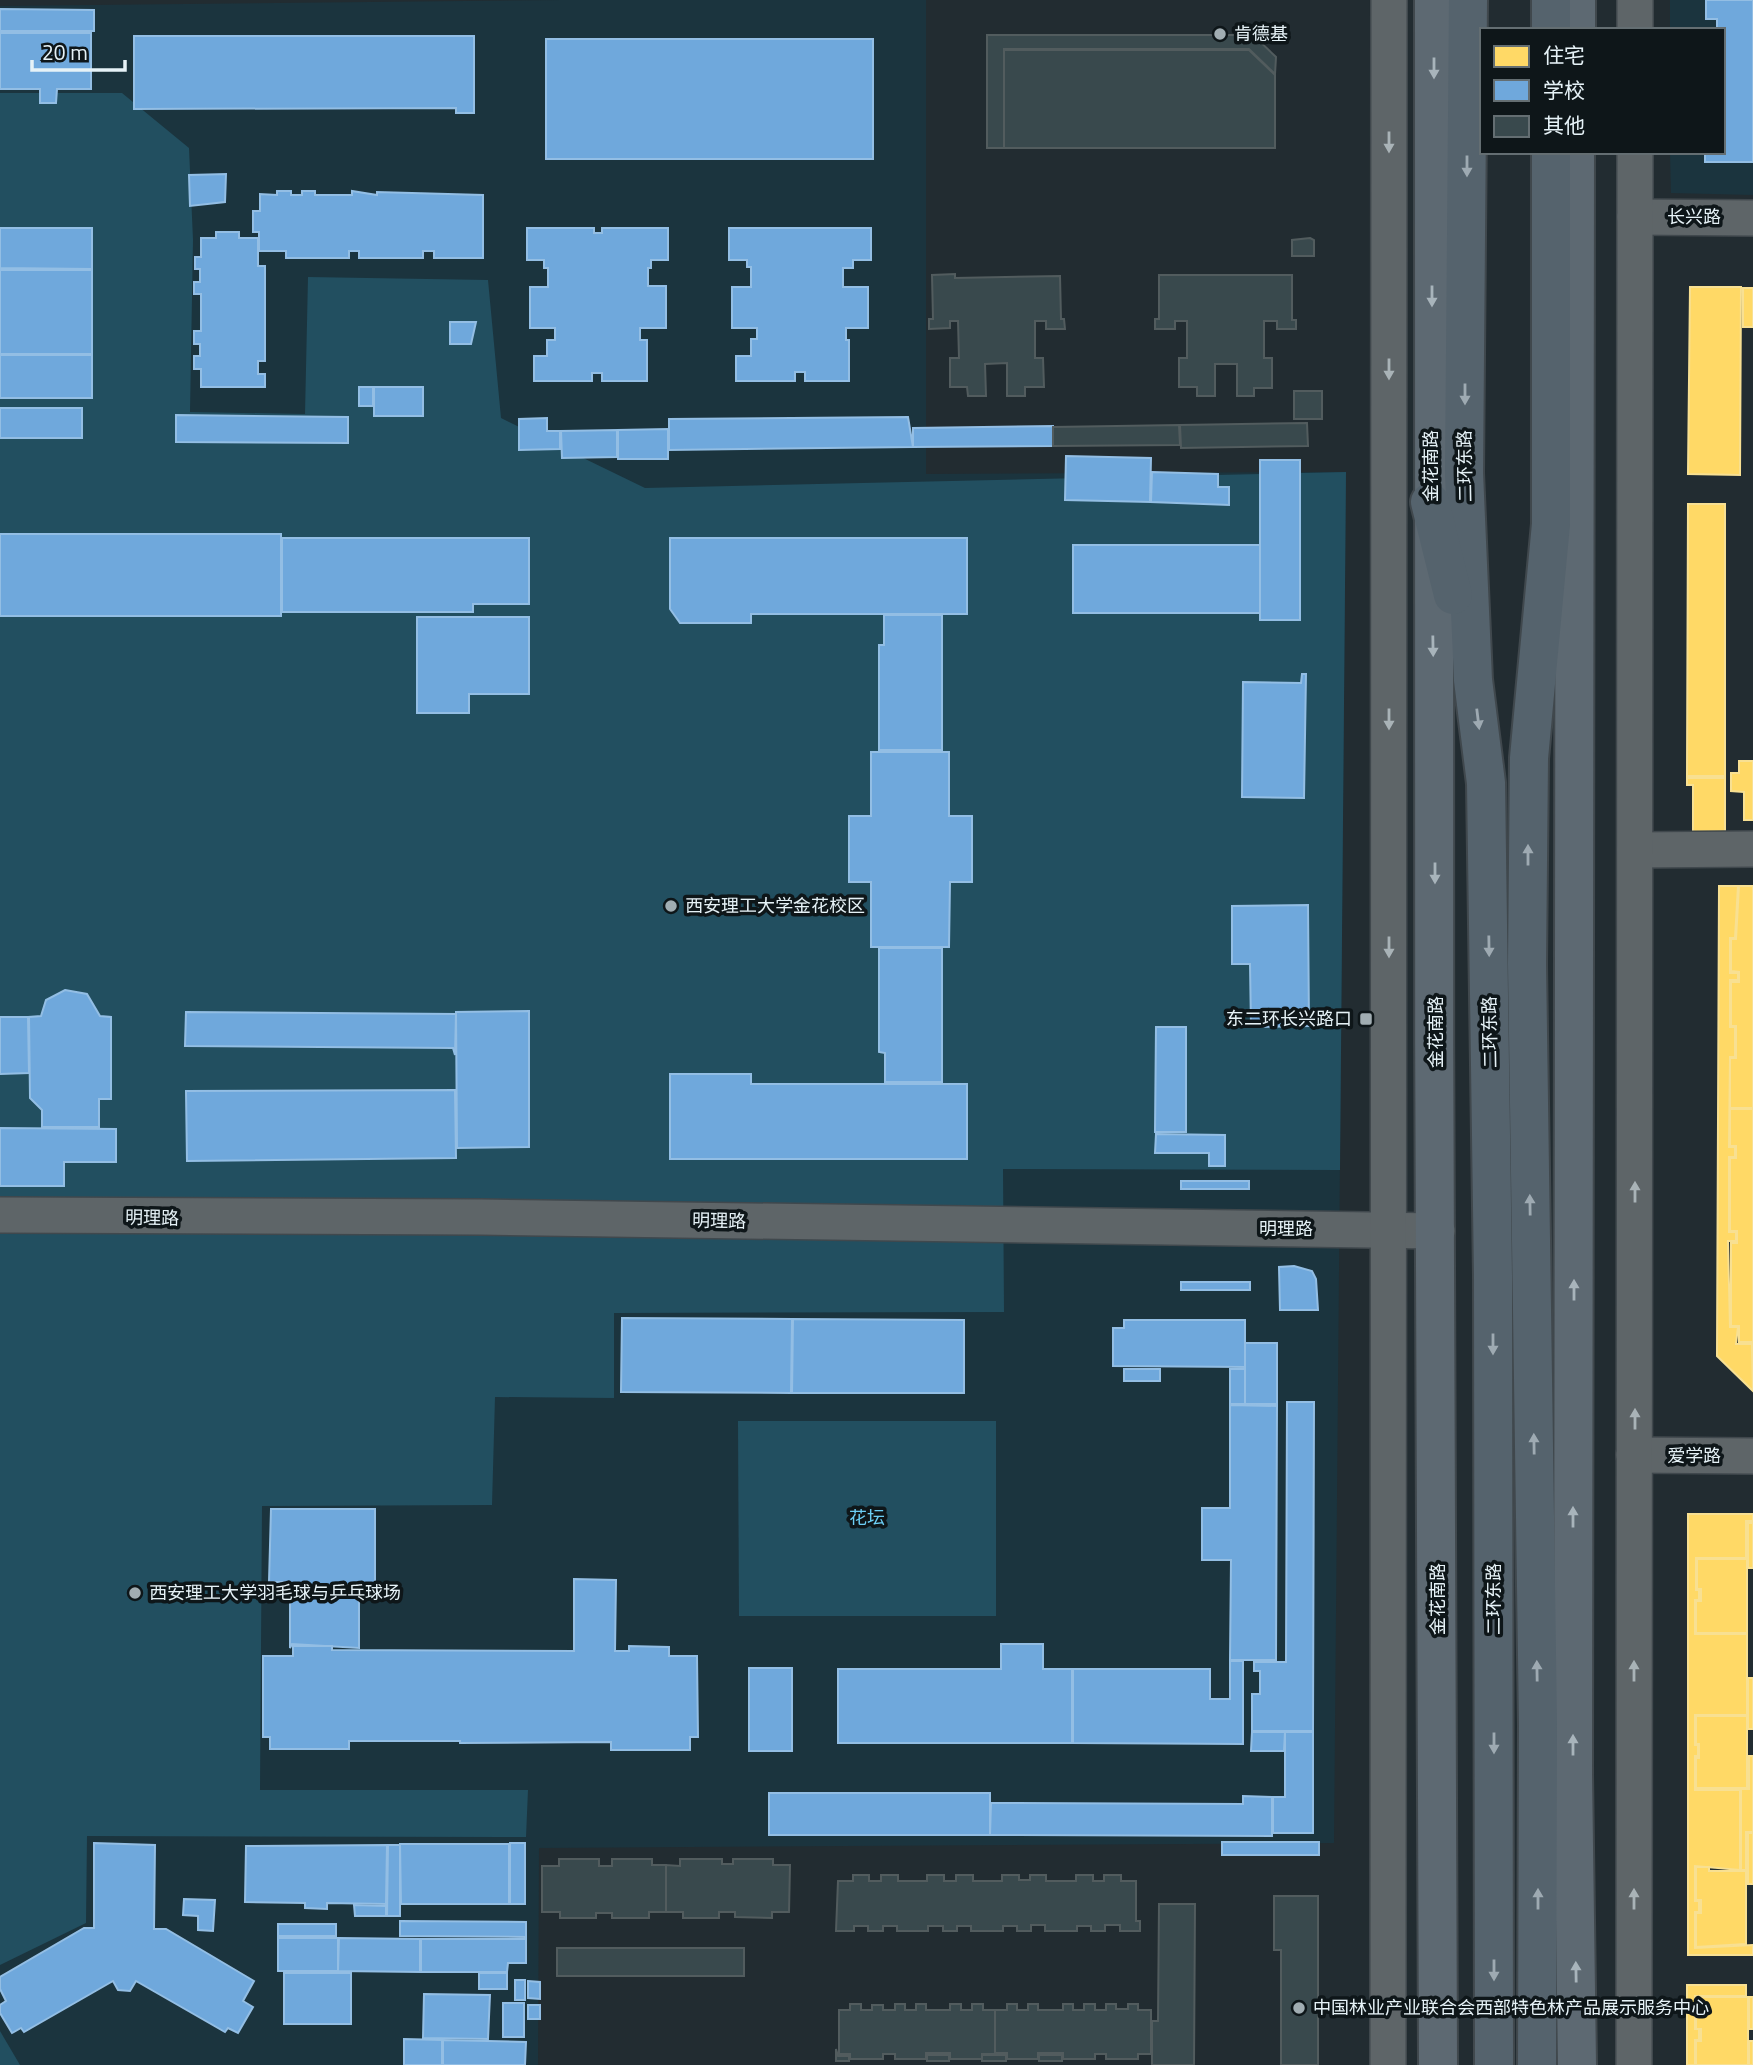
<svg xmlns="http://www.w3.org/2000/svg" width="1753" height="2065" font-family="'Titillium Web','Noto Sans SC',sans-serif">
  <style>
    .built { fill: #1b343e }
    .green { fill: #224f60 }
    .homes { fill: #ffd966; stroke: #f8e092; stroke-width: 2 }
    .schools { fill: #6fa8dc; stroke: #93bee4; stroke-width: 2 }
    .building { fill: #39494d; stroke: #525c5e; stroke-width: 2 }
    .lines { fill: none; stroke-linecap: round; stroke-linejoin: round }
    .minor-casing { stroke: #40484d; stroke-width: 38 }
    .major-casing { stroke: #40484d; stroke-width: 42 }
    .highway-casing { stroke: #40484d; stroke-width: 42 }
    .minor { stroke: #5e6568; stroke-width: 35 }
    .major { stroke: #5d6972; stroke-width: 38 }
    .highway { stroke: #55636d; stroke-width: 38 }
    .oneway { fill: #a8b4bb }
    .oneway2 { fill: #a9b3b7 }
    .oneway3 { fill: #9eaab2 }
    .poi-dot { fill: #a1adb2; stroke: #0e1619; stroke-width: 2.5 }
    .labels { text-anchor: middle; stroke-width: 7; stroke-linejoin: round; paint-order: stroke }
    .poi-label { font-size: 18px; fill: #e6f2f7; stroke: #0e1619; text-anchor: start }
    .street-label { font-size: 18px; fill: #e6f2f7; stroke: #0e1619 }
    .park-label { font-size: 18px; fill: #6ccef5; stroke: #0e1619 }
  </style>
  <rect width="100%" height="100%" fill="#222c31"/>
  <!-- built -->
  <g class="built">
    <polygon points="563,0 926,0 926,474 1346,472 1334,1843 539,1848 538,2065 0,2065 0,6"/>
    <polygon points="1670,0 1753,0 1753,195 1671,193 1670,152 1723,152 1723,30 1670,30"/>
  </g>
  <!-- green -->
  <g class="green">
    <polygon points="0,93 122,93 189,148 193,240 190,412 305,414 308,277 488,280 501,418 645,488 1346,472 1340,1170 1003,1169 1004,1312 614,1313 614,1398 495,1397 492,1505 262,1506 260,1790 528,1790 526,1837 87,1836 86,1923 0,1965"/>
    <polygon points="738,1421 996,1421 996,1616 739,1616"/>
    <polygon points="0,2031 20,2065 0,2065"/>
  </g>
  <!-- homes -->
  <g class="homes">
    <polygon points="1690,287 1741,287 1740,475 1688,474"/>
    <rect x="1743" y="288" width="10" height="39"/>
    <polygon points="1688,504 1725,504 1725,776 1687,776"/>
    <polygon points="1739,761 1753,761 1753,820 1744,820 1744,792 1731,791 1731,773 1739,773"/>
    <polygon points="1687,778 1725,778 1725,833 1693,838 1693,785 1687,785"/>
    <polygon points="1719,886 1738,886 1735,938 1730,938 1730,973 1738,973 1738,980 1730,980 1730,1027 1735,1027 1735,1057 1730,1057 1729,1147 1735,1147 1735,1157 1729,1157 1729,1232 1736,1232 1736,1241 1728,1241 1730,1327 1738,1327 1736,1344 1752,1344 1753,1391 1717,1356"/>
    <polygon points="1739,886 1753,886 1753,1108 1730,1108 1730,1058 1736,1058 1736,1026 1731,1026 1731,982 1739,982 1739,972 1731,971 1731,939 1736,939"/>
    <polygon points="1730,1109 1753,1109 1753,1359 1753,1342 1739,1342 1739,1326 1731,1326 1731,1243 1737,1243 1737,1231 1730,1231 1730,1158 1736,1158 1736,1146 1730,1146"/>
    <polygon points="1688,1514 1753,1514 1753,1521 1746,1521 1746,1558 1696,1558 1696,1590 1699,1590 1699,1600 1695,1600 1695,1634 1747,1634 1747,1715 1695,1715 1695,1745 1698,1745 1698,1756 1695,1756 1695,1790 1740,1790 1740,1870 1695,1866 1695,1901 1699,1901 1699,1912 1695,1912 1695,1948 1753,1945 1753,1955 1688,1955"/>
    <rect x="1748" y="1523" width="5" height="45"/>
    <polygon points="1697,1559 1747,1559 1747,1633 1696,1633 1696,1601 1701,1601 1701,1589 1697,1589"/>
    <rect x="1748" y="1678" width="5" height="51"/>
    <polygon points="1696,1716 1747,1716 1747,1788 1696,1788 1696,1758 1699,1758 1699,1744 1696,1744"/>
    <polygon points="1749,1756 1753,1756 1753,1832 1746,1832 1746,1870 1741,1870 1741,1789 1749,1789"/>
    <rect x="1748" y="1833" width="5" height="51"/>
    <polygon points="1696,1867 1709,1867 1709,1871 1746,1871 1746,1944 1696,1947 1696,1913 1701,1913 1701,1900 1696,1900"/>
    <polygon points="1687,1985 1746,1985 1746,1996 1695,1996 1695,2029 1699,2029 1699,2040 1695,2040 1695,2065 1687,2065"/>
    <polygon points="1696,1997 1748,1997 1748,2065 1696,2065 1696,2041 1701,2041 1701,2029 1696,2029"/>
    <rect x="1749" y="1997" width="4" height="32"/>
    <rect x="1749" y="2041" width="4" height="24"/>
  </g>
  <!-- schools -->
  <g class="schools">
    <polygon points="1706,0 1753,0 1753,162 1705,162 1705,152 1723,152 1723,30 1717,30 1717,19 1706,19"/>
    <polygon points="0,9 94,10 94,31 0,31"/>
    <polygon points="0,33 91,33 91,89 57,89 56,103 40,103 40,89 0,89"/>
    <polygon points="134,36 474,36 474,113 456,113 456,108 134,109"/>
    <rect x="546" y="39" width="327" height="120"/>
    <polygon points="226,174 225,202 190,206 189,175"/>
    <polygon points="277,191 291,191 291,195 302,195 302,191 315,191 315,195 352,195 352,191 377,195 377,192 483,195 483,258 434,258 434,251 423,251 423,258 359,258 359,251 349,251 349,258 286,258 286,251 259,251 259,232 253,232 253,211 260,211 260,194 277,195"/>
    <polygon points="0,228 92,228 92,269 0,268"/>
    <polygon points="527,228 594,228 594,233 602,233 602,228 668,228 668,260 651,260 651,268 648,268 648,286 666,286 666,328 640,328 640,340 647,340 647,381 602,381 602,373 592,373 592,381 534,381 534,356 547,356 547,340 555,340 555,328 530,328 530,287 548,287 548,268 544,268 544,260 527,260"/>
    <polygon points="729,228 871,228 871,260 853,260 853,268 843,268 843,287 868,287 868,328 846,328 846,340 849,340 849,381 805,381 805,372 795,372 795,381 736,381 736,356 751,356 751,339 757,339 757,328 732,328 732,287 751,287 751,267 747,267 747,260 729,260"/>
    <polygon points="216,232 239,232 239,238 258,238 258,266 265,266 265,361 258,361 258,374 265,374 265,387 201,387 201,369 194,369 194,356 200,356 200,344 194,344 194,331 201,331 201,294 194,294 194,282 200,282 200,269 195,269 195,257 201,257 201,238 216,238"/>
    <rect x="0" y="270" width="92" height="84"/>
    <polygon points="450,322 476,322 471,344 450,344"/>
    <rect x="0" y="355" width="92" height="43"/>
    <rect x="359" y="387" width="14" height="19"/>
    <rect x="374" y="387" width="49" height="29"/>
    <rect x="0" y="408" width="82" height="30"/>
    <polygon points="176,415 348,417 348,443 176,442"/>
    <polygon points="908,417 913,447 669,450 669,419"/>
    <polygon points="547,418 547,431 560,431 560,449 519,450 519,419"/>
    <polygon points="1053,426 1053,446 913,447 913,428"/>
    <polygon points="668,429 668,459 618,459 618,430"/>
    <polygon points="617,430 617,457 562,458 561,431"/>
    <polygon points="1066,456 1151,458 1150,502 1065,500"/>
    <rect x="1260" y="460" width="40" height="160"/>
    <polygon points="1152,472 1218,474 1218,487 1229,487 1229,505 1151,502"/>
    <rect x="0" y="534" width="281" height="82"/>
    <polygon points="282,538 529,538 529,604 473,604 473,612 282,612"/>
    <polygon points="670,538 967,538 967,614 751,614 751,623 680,623 670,609"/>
    <rect x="1073" y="545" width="187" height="68"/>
    <polygon points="884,615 942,615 942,750 879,750 879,645 884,645"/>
    <polygon points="417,617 529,617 529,694 469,694 469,713 417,713"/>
    <polygon points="1302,674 1306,674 1304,798 1242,797 1243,682 1301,683"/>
    <polygon points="871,752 949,752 949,816 972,816 972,882 950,882 949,947 871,947 871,882 849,882 849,816 871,816"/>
    <polygon points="1308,905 1309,1026 1251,1027 1250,964 1232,964 1232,906"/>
    <polygon points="879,948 942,948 942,1082 885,1082 885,1053 879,1052"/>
    <polygon points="65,990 87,994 100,1016 111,1017 111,1099 99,1099 99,1127 42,1127 42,1110 30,1098 29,1017 41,1016 46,1000"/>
    <polygon points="529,1011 529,1147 457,1148 456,1012"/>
    <polygon points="186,1012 456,1014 455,1055 453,1048 185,1046"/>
    <polygon points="0,1017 28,1017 29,1073 0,1074"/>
    <polygon points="1156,1027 1186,1027 1186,1132 1155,1132"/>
    <polygon points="670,1074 751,1074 751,1084 967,1084 967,1159 670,1159"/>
    <polygon points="455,1090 456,1158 187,1161 186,1091"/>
    <polygon points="0,1128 116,1129 116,1162 64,1162 64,1186 0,1186"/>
    <polygon points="1156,1134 1225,1135 1225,1166 1209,1166 1209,1153 1155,1153"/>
    <rect x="1181" y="1181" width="68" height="8"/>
    <polygon points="1294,1266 1312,1271 1316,1279 1318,1310 1280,1310 1279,1267"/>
    <rect x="1181" y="1282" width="69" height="8"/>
    <polygon points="622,1318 792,1319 791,1393 621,1392"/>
    <polygon points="793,1319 964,1320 964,1393 792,1393"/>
    <polygon points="1124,1320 1245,1320 1245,1367 1113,1366 1113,1328 1124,1328"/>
    <rect x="1245" y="1343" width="32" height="61"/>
    <rect x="1124" y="1369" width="36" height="12"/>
    <rect x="1230" y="1369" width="15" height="35"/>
    <polygon points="1287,1402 1314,1402 1313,1731 1252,1731 1252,1694 1260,1694 1260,1671 1254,1671 1254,1662 1286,1662"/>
    <polygon points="1230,1405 1277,1406 1276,1660 1230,1660 1231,1560 1202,1560 1202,1508 1230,1508"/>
    <polygon points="271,1509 375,1509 375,1595 359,1595 359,1648 292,1644 290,1648 290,1582 269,1582"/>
    <polygon points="574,1579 616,1580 615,1651 629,1651 629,1646 669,1647 669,1656 697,1656 698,1737 690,1737 690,1750 611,1750 611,1742 460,1743 460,1741 349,1741 349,1749 270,1749 270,1737 263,1737 263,1656 293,1656 293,1646 332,1646 332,1650 574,1651"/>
    <polygon points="1001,1644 1043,1644 1043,1669 1072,1669 1072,1743 838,1743 838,1669 1001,1669"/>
    <polygon points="1230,1661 1243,1661 1243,1744 1073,1743 1073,1669 1210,1669 1210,1699 1230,1699"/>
    <rect x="749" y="1668" width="43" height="83"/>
    <polygon points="1252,1732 1285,1732 1284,1751 1251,1751"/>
    <polygon points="1285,1732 1313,1732 1313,1833 1273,1833 1273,1797 1285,1797"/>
    <rect x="769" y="1793" width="221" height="42"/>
    <polygon points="1243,1796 1272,1797 1272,1836 990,1835 991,1803 1243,1804"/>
    <rect x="1222" y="1842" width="97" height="13"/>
    <polygon points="94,1843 155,1845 154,1929 166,1929 254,1981 243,2001 253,2007 238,2033 228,2028 225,2032 136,1981 130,1991 118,1990 113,1981 24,2032 21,2028 12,2033 0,2013 0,2005 6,2001 0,1989 0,1977 84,1928 94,1928"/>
    <rect x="510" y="1843" width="15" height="61"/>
    <polygon points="400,1844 509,1844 509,1904 401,1904"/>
    <polygon points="387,1845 386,1904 327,1903 327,1909 305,1908 305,1903 245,1902 246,1846"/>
    <polygon points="388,1845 400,1845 400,1916 387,1916"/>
    <polygon points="184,1899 215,1900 213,1931 198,1930 198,1916 183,1915"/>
    <polygon points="354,1905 386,1906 386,1916 355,1916"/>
    <polygon points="400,1921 526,1922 526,1937 400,1936"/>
    <rect x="278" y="1924" width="58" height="12"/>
    <rect x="278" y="1938" width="60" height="33"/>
    <polygon points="339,1938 420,1939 420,1972 338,1971"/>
    <polygon points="421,1939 526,1939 526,1963 508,1963 507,1972 421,1972"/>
    <rect x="284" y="1973" width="67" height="51"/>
    <rect x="479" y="1973" width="28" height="16"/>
    <rect x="515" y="1980" width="10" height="20"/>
    <polygon points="528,1981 540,1982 540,1999 528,1998"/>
    <polygon points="424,1994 490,1995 488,2039 423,2038"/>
    <rect x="503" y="2003" width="21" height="34"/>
    <rect x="528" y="2005" width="12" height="14"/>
    <polygon points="404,2039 442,2040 442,2065 404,2065"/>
    <polygon points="443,2040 526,2042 525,2065 443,2065"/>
  </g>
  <!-- building -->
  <g class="building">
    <polygon points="987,35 1253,35 1276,57 1275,74 1249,49 1004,49 1004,148 987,148"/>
    <polygon points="1004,50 1249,50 1275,75 1275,148 1004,148"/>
    <polygon points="1310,238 1314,240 1314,256 1292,256 1292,240"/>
    <polygon points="955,274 955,278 1060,276 1061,319 1064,319 1065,329 1046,329 1046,321 1035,321 1035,358 1043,358 1044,387 1025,387 1025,396 1007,396 1007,363 985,364 986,396 968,396 967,387 950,387 950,358 959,358 958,321 950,321 950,328 929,329 929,319 933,319 932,275"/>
    <polygon points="1159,275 1292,275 1292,320 1296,320 1296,329 1277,329 1277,321 1264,321 1264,358 1272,358 1272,388 1254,388 1254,396 1237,396 1237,364 1215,364 1215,396 1197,396 1197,387 1179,387 1179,358 1187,358 1187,321 1175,321 1175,329 1155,329 1155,319 1159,319"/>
    <rect x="1294" y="391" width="28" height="28"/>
    <polygon points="1307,423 1308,446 1181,448 1180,425"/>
    <polygon points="1179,425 1180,445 1053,446 1053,427"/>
    <polygon points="559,1859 599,1859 599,1866 612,1866 612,1859 652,1859 652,1865 666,1865 666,1912 649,1912 649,1918 612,1918 612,1913 596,1913 596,1918 560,1918 560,1912 542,1912 542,1866 559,1866"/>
    <polygon points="680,1859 722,1859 722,1864 733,1864 733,1859 773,1859 773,1865 790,1865 789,1912 772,1912 772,1918 735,1917 735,1912 719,1912 719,1918 683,1918 683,1912 666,1912 666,1865 680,1866"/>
    <polygon points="853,1875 869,1875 869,1881 881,1881 881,1875 898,1875 898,1881 927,1881 927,1875 944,1875 944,1881 956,1881 956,1875 973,1875 973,1881 1002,1881 1002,1875 1019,1875 1019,1880 1030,1880 1030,1875 1046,1875 1046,1881 1076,1881 1076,1875 1093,1875 1093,1881 1104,1881 1104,1875 1121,1875 1121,1881 1136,1881 1136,1921 1140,1921 1140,1931 1120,1931 1120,1925 1105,1925 1105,1931 1091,1931 1091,1926 1077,1926 1077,1931 1045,1931 1045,1925 1031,1925 1031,1931 1017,1931 1017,1926 1003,1926 1003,1931 971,1931 971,1926 957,1926 957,1931 943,1931 943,1926 928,1926 928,1931 897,1931 897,1926 883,1926 883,1931 868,1931 868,1926 854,1926 854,1931 836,1931 838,1881 853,1881"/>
    <polygon points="1274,1896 1318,1896 1318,2065 1281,2065 1281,1950 1274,1950"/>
    <polygon points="1159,1904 1195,1904 1194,2065 1152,2065 1152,2021 1158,2021"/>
    <rect x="557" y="1948" width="187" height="28"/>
    <polygon points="850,2004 861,2004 861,2010 872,2010 872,2005 883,2005 883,2010 895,2010 895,2004 905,2004 905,2010 916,2010 916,2004 926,2004 926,2010 950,2010 950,2004 961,2004 961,2010 972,2010 972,2004 983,2004 983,2010 995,2010 995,2054 982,2054 982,2059 950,2059 950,2053 926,2053 926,2059 895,2059 895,2054 883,2054 883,2059 850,2059 850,2054 839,2054 839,2010 850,2010"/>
    <polygon points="1007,2004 1017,2004 1017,2010 1028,2010 1028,2004 1038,2004 1038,2010 1063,2010 1063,2004 1073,2004 1073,2010 1084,2010 1084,2004 1095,2004 1095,2010 1106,2010 1106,2004 1116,2004 1116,2009 1128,2009 1128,2004 1138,2004 1138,2010 1151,2010 1151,2054 1138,2054 1138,2059 1106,2059 1106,2054 1095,2054 1095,2059 1063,2059 1063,2053 1038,2053 1038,2059 1007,2059 1007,2053 995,2053 995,2010 1007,2010"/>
    <polygon points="836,2049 838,2056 849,2056 849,2061 836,2061"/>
    <rect x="927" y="2055" width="22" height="6"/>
    <rect x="982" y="2055" width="24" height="6"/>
    <rect x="1039" y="2055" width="23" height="6"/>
  </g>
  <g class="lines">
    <defs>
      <g id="minor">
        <polyline points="1635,0 1635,30"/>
        <polyline points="1635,217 1753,218"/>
        <polyline points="1635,850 1753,849"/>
        <polyline points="0,1215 481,1217 1437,1231"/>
        <polyline points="1634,1455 1753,1456"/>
        <polyline points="1388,2065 1389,0"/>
        <polyline points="1634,2065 1635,152"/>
      </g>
      <g id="major">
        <path d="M 1434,0 C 1429,688 1438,1377 1438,2065"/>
        <polyline points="1576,30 1576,0"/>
        <polyline points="1575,152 1573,1774 1577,2065"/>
      </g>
      <g id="highway">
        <polyline points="1468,0 1464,473 1473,680 1486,783 1493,1276 1494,2065"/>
        <polyline points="1551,0 1551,30"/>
        <polyline points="1430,502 1453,595"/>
        <polyline points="1537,2065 1538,1724 1527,964 1529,758 1551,524 1551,152"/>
      </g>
    </defs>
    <!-- minor casing -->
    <use href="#minor" class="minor-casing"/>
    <!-- major casing -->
    <use href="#major" class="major-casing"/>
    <!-- highway casing -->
    <use href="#highway" class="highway-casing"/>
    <!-- minor -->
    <use href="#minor" class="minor"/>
    <!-- major -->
    <use href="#major" class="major"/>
    <!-- highway -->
    <use href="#highway" class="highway"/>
  </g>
  <!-- one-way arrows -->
  <defs><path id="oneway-solid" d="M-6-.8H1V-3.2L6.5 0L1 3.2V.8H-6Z" transform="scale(1.75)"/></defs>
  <g class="oneway">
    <use href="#oneway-solid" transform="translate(1434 68) rotate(90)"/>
    <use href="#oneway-solid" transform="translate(1432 296) rotate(90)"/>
    <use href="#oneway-solid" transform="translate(1433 646) rotate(89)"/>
    <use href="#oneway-solid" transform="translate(1435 873) rotate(90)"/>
    <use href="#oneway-solid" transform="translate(1574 1290) rotate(-90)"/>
    <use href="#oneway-solid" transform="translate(1573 1517) rotate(-90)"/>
    <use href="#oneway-solid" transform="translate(1573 1745) rotate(-90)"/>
    <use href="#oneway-solid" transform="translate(1576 1972) rotate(-91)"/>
  </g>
  <g class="oneway2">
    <use href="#oneway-solid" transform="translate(1389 142) rotate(90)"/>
    <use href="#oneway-solid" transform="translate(1389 369) rotate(90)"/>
    <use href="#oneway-solid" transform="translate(1389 719) rotate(90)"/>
    <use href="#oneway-solid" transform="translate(1389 947) rotate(90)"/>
    <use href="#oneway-solid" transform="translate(1635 1192) rotate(-90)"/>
    <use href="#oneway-solid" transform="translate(1635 1419) rotate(-90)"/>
    <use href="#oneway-solid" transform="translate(1634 1671) rotate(-90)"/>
    <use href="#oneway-solid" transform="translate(1634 1899) rotate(-90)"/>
  </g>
  <g class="oneway3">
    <use href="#oneway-solid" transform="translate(1467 166) rotate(90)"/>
    <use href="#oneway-solid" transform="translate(1465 394) rotate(90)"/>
    <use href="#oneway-solid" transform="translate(1478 719) rotate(83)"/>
    <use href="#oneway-solid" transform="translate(1528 855) rotate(-90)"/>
    <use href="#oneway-solid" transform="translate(1489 946) rotate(89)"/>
    <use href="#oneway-solid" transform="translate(1530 1205) rotate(-91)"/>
    <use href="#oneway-solid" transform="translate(1493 1344) rotate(90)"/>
    <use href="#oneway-solid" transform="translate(1534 1444) rotate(-91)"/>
    <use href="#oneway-solid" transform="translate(1537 1671) rotate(-91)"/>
    <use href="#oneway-solid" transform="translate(1494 1743) rotate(90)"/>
    <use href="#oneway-solid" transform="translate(1538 1899) rotate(-90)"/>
    <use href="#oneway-solid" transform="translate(1494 1970) rotate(90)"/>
  </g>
  <!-- markers -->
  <g class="poi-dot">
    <circle cx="1220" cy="34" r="7"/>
    <circle cx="671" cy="906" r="7"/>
    <rect x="1359" y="1012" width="14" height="14" rx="3.5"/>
    <circle cx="135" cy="1593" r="7"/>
    <circle cx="1299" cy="2008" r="7"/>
  </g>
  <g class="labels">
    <!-- poi labels -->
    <g class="poi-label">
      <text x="1234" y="40">肯德基</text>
      <text x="685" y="912">西安理工大学金花校区</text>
      <text x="1352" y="1025" text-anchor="end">东二环长兴路口</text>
      <text x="149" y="1599">西安理工大学羽毛球与乒乓球场</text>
      <text x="1313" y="2014">中国林业产业联合会西部特色林产品展示服务中心</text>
    </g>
    <!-- street labels -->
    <g class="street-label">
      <text x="1694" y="223">长兴路</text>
      <text transform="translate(1431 466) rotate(-90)" y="6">金花南路</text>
      <text transform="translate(1465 466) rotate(-91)" y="6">二环东路</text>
      <text transform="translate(1436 1032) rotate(-90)" y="6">金花南路</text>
      <text transform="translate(1490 1032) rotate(-91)" y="6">二环东路</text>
      <text transform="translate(152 1218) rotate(1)" y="6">明理路</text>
      <text transform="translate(719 1221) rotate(1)" y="6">明理路</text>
      <text x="1286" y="1235">明理路</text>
      <text x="1694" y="1462">爱学路</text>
      <text transform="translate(1438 1599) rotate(-90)" y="6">金花南路</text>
      <text transform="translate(1494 1599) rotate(-90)" y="6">二环东路</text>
    </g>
    <!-- park labels -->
    <g class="park-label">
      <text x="867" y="1524">花坛</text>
    </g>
  </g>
  <!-- legend -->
  <rect x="1480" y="28" width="245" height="126" fill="#0e1619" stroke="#646e72" stroke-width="2"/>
  <rect x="1494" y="46" width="35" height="21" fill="#ffd966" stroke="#646e72" stroke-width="2"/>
  <text x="1543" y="63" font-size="21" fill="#e6f2f7">住宅</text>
  <rect x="1494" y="80" width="35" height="21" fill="#6fa8dc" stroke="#646e72" stroke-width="2"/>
  <text x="1543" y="98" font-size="21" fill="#e6f2f7">学校</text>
  <rect x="1494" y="116" width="35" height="21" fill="#39494d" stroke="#646e72" stroke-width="2"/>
  <text x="1543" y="133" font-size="21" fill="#e6f2f7">其他</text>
  <!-- scale -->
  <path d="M32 60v10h93v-10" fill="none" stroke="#e6f2f7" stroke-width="3.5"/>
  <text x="42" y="60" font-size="21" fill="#e6f2f7" stroke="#0e1619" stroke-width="5" paint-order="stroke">20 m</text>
</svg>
